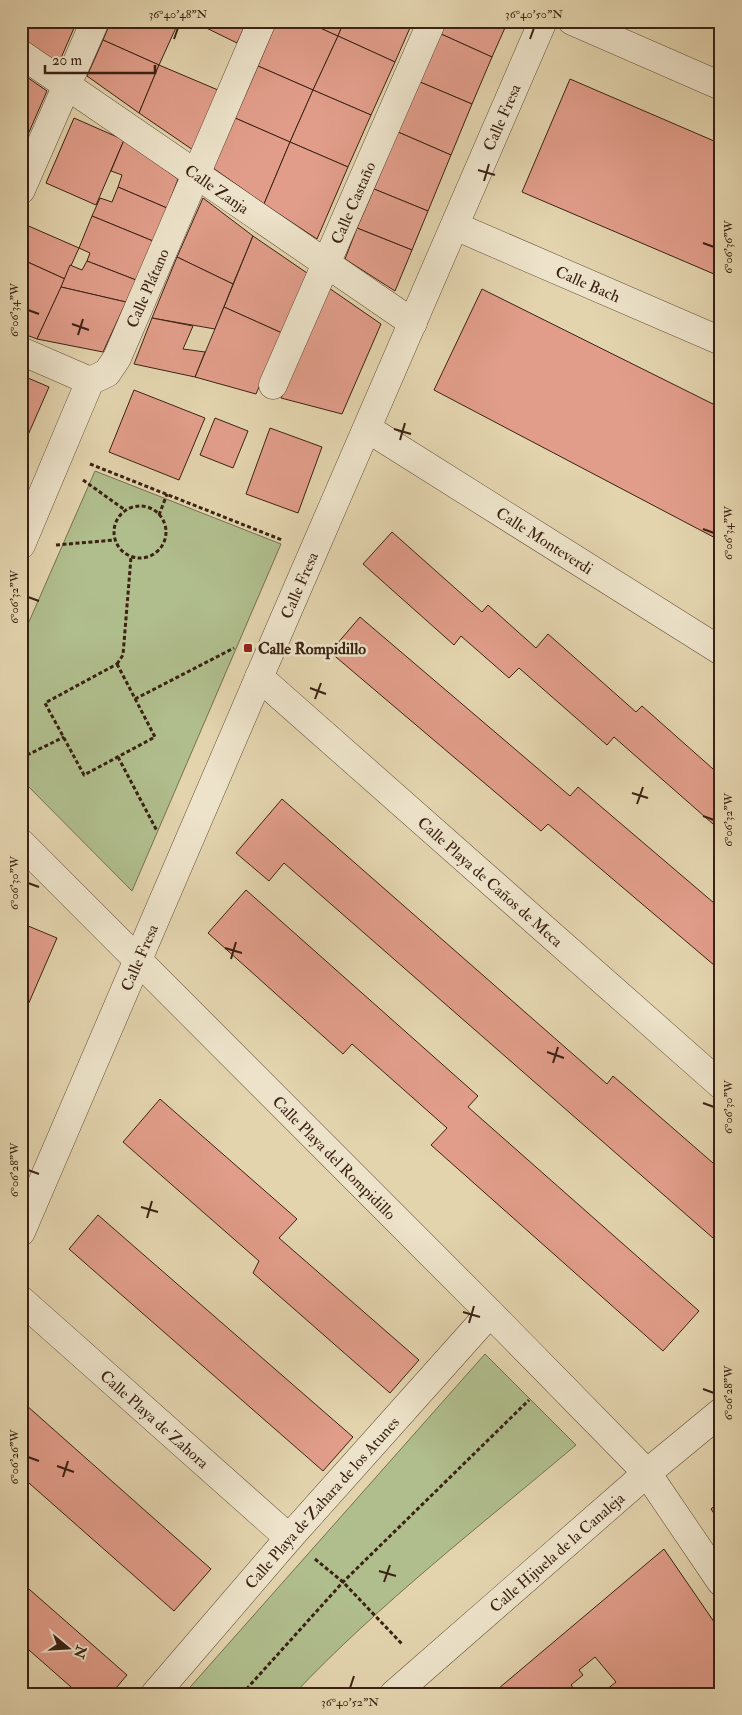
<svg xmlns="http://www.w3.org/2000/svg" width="742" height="1715" font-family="'IM FELL Double Pica',serif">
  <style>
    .green { fill: #b0bd8c; stroke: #767050 }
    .building { fill: #e19d8a; stroke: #3b2213 }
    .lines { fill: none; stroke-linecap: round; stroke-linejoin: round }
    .minor-casing { stroke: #654e3a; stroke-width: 29 }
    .path { stroke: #3b2213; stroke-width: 3; stroke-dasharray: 4 2.5; stroke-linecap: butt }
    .minor { stroke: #ede3ca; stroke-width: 28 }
    .ticks { fill: none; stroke: #3b2213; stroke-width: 2 }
    .poi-dot { fill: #8f2418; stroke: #ede3ca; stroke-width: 2 }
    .labels { text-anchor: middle; stroke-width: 5; stroke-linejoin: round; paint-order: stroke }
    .street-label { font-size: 16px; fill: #3b2213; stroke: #ede3ca }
    .poi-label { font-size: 16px; font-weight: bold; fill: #3b2213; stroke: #ede3ca; text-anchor: start }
    .neatline { fill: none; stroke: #3b2213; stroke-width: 2 }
    .ticks-label { font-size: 12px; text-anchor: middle; fill: #3b2213 }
  </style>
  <rect width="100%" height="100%" fill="#e3d4ae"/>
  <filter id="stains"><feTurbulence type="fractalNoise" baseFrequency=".004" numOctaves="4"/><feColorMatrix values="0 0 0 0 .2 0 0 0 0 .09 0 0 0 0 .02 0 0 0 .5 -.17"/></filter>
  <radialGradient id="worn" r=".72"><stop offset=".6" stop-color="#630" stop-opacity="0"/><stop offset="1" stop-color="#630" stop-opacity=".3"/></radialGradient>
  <!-- green -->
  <g class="green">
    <polygon points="95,471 281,544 132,891 21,779 21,640"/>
    <path d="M 485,1354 L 576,1445 C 480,1526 380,1603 294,1694 L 184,1694 Z"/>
  </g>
  <!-- building -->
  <g class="building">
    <polygon points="21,21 77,21 58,65 21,40"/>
    <polygon points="111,21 179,21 159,65 103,40"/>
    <polygon points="192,21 247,21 237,43"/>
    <polygon points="277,21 305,21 338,36 313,90 258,66"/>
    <polygon points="305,21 344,21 338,36"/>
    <polygon points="344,21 413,21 395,62 338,36"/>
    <polygon points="447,21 508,21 492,57 441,34"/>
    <polygon points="441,34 492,57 472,104 420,82"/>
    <polygon points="338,36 395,62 371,115 313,90"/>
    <polygon points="103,40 159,65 139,113 87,76"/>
    <polygon points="159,65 218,90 193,150 139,113"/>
    <polygon points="258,66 313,90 290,142 235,118"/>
    <polygon points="21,73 47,91 26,139 21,137"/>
    <polygon points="570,79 721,144 721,277 522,192"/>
    <polygon points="420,82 472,104 451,155 398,132"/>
    <polygon points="313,90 371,115 348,167 290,142"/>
    <polygon points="74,118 124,140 96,205 46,183"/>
    <polygon points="235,118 290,142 264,204 213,168"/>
    <polygon points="398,132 451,155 428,211 374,189"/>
    <polygon points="124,140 178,179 167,208 118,187 122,175 111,171"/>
    <polygon points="290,142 348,167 317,239 264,204"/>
    <polygon points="118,187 167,208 153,241 92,216 100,198 112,202"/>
    <polygon points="374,189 428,211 412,250 357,228"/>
    <polygon points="203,198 253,236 233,284 177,257"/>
    <polygon points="92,216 153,241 136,280 87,261 90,253 79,248"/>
    <polygon points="24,224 79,248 65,279 21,259 21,231"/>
    <polygon points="357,228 412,250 395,291 345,259"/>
    <polygon points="253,236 307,273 282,333 224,307"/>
    <polygon points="177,257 233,284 215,329 152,318"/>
    <polygon points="21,259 65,279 37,339 21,333"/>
    <polygon points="87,261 136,280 126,302 61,287 70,265 82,270"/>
    <polygon points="61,287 126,302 103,352 37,339"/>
    <polygon points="329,288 381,324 342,414 281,398"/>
    <polygon points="482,289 721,408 721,541 434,390"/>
    <polygon points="224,307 282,333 256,394 195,377"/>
    <polygon points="152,318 193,326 183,349 205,352 195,377 134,364"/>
    <polygon points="21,375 49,387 21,451"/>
    <polygon points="134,390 205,418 179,480 109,452"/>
    <polygon points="215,418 248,431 233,468 200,455"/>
    <polygon points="270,428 322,447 298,513 246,494"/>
    <polygon points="392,532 482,612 488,605 536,648 548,634 636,712 642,706 721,776 721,831 614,737 607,745 519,668 509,678 461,636 454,645 363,564"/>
    <polygon points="360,617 570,796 578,787 721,909 721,971 548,824 541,831 330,652"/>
    <polygon points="282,799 607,1084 613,1076 721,1170 721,1245 284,863 269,881 236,853"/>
    <polygon points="246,890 478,1096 468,1107 699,1311 663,1351 431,1145 447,1128 352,1044 343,1054 208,933"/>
    <polygon points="21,923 57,938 21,1021"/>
    <polygon points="160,1099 297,1219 279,1238 419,1360 390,1393 253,1273 259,1261 123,1142"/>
    <polygon points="98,1215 353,1437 323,1471 69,1249"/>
    <polygon points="26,1405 211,1569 174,1611 21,1476 21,1411"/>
    <polygon points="721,1500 721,1524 711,1509"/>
    <polygon points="664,1549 721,1632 721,1694 601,1694 616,1682 595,1657 579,1670 583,1675 571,1685 578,1694 492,1694"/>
    <polygon points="21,1582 127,1675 111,1694 79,1694 21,1643"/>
  </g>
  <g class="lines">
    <defs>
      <g id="minor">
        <polyline points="572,21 721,86"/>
        <path id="s1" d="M 21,54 L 413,323"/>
        <polyline points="21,190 95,21"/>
        <path id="s2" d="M 455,226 L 721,341"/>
        <polyline points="21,351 90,381"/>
        <path id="s3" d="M 273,385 L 432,21"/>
        <path id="s4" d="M 368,429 L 721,651"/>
        <path id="s5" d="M 21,545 L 90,381 L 107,373 L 117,358 L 262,21"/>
        <path id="s6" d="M 259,677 L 721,1085"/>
        <path id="s7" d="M 21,843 L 490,1313 L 647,1473 L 721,1582"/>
        <path id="s8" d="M 21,1232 L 282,624 L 543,21"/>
        <path id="s9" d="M 21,1300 L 289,1538"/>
        <path id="s10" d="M 155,1694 L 289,1538 L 490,1313"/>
        <path id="s11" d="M 394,1694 L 647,1473 L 721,1412"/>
      </g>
    </defs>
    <!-- minor casing -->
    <use href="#minor" class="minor-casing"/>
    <!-- path -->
    <g class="path">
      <polyline points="90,464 282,540"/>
      <polyline points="83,480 125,510"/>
      <circle cx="140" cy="532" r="26"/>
      <polyline points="159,515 167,494"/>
      <polyline points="56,545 115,540"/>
      <polygon points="117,664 155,737 84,775 45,703"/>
      <polyline points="117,664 123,655 131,557"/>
      <polyline points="135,699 234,648"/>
      <polyline points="118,757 157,831"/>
      <polyline points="21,758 64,737"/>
      <polyline points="315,1559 343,1582 402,1644"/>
      <polyline points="242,1694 343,1582 529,1400"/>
    </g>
    <!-- minor -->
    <use href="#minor" class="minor"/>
  </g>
  <!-- ticks -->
  <path class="ticks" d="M 174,39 L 178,28M 530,39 L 534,28M 478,170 L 495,175M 484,181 L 489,164M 703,243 L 714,247M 28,310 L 39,314M 72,324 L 89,330M 78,335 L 83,319M 394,429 L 411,434M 400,440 L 405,423M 703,529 L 714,533M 28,597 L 39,601M 310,688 L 326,694M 315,699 L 321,683M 632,793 L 648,798M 637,804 L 643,787M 703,816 L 714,820M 28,883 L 39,887M 225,948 L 242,953M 231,959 L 236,942M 547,1052 L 564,1058M 553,1063 L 558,1047M 703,1103 L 714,1107M 28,1170 L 39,1174M 141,1207 L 158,1212M 147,1218 L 152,1201M 463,1312 L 480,1317M 469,1323 L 474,1306M 703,1389 L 714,1393M 28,1457 L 39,1461M 57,1466 L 74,1472M 63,1477 L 68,1461M 379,1571 L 396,1576M 384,1582 L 390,1565M 350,1688 L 354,1676"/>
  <!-- markers -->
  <rect class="poi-dot" x="243" y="643" width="10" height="10" rx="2.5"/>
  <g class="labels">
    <!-- street labels -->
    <g class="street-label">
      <text dy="6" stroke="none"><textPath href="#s8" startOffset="1214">Calle Fresa</textPath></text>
      <text dy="6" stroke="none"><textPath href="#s1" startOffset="238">Calle Zanja</textPath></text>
      <text dy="6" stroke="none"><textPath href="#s3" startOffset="199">Calle Castaño</textPath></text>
      <text dy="6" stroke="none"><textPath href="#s2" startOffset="145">Calle Bach</textPath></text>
      <text dy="6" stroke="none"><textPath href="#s5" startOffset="291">Calle Plátano</textPath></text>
      <text dy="6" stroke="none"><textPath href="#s4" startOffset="209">Calle Monteverdi</textPath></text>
      <text dy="6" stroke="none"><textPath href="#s8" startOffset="704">Calle Fresa</textPath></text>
      <text dy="6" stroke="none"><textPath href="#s6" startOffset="309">Calle Playa de Caños de Meca</textPath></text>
      <text dy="6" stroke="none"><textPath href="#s8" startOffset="299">Calle Fresa</textPath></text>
      <text dy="6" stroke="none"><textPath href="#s7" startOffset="444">Calle Playa del Rompidillo</textPath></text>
      <text dy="6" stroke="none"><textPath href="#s9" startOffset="179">Calle Playa de Zahora</textPath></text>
      <text dy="6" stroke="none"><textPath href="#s10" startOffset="254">Calle Playa de Zahara de los Atunes</textPath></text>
      <text dy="6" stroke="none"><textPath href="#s11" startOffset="216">Calle Hijuela de la Canaleja</textPath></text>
    </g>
    <!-- poi labels -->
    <g class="poi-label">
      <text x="258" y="654">Calle Rompidillo</text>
    </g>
  </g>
  <!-- margin -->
  <rect width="742" height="1715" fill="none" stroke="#e3d4ae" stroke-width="55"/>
  <!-- north arrow -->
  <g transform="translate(68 1648) rotate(108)" stroke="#ede3ca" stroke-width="4" paint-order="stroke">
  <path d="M0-4L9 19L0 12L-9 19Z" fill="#3b2213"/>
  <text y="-8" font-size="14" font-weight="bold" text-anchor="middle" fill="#3b2213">N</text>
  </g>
  <!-- scale -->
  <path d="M45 65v8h110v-8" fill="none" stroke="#3b2213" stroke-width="2.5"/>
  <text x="52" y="65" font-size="15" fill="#3b2213" stroke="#ede3ca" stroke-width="4" paint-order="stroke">20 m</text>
  <rect x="28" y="28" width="686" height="1660" class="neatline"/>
  <g class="ticks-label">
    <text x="178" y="18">36°40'48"N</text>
    <text x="534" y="18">36°40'50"N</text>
    <text transform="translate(728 247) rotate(-90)" y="4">6°06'36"W</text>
    <text transform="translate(14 310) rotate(-90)" y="4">6°06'34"W</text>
    <text transform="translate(728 533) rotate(-90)" y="4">6°06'34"W</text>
    <text transform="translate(14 597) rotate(-90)" y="4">6°06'32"W</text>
    <text transform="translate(728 820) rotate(-90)" y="4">6°06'32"W</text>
    <text transform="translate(14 883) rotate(-90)" y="4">6°06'30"W</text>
    <text transform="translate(728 1107) rotate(-90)" y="4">6°06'30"W</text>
    <text transform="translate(14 1170) rotate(-90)" y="4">6°06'28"W</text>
    <text transform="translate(728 1393) rotate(-90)" y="4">6°06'28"W</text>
    <text transform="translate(14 1457) rotate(-90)" y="4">6°06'26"W</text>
    <text x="350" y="1706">36°40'52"N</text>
  </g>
  <rect width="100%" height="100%" filter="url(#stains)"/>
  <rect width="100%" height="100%" fill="url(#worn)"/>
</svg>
